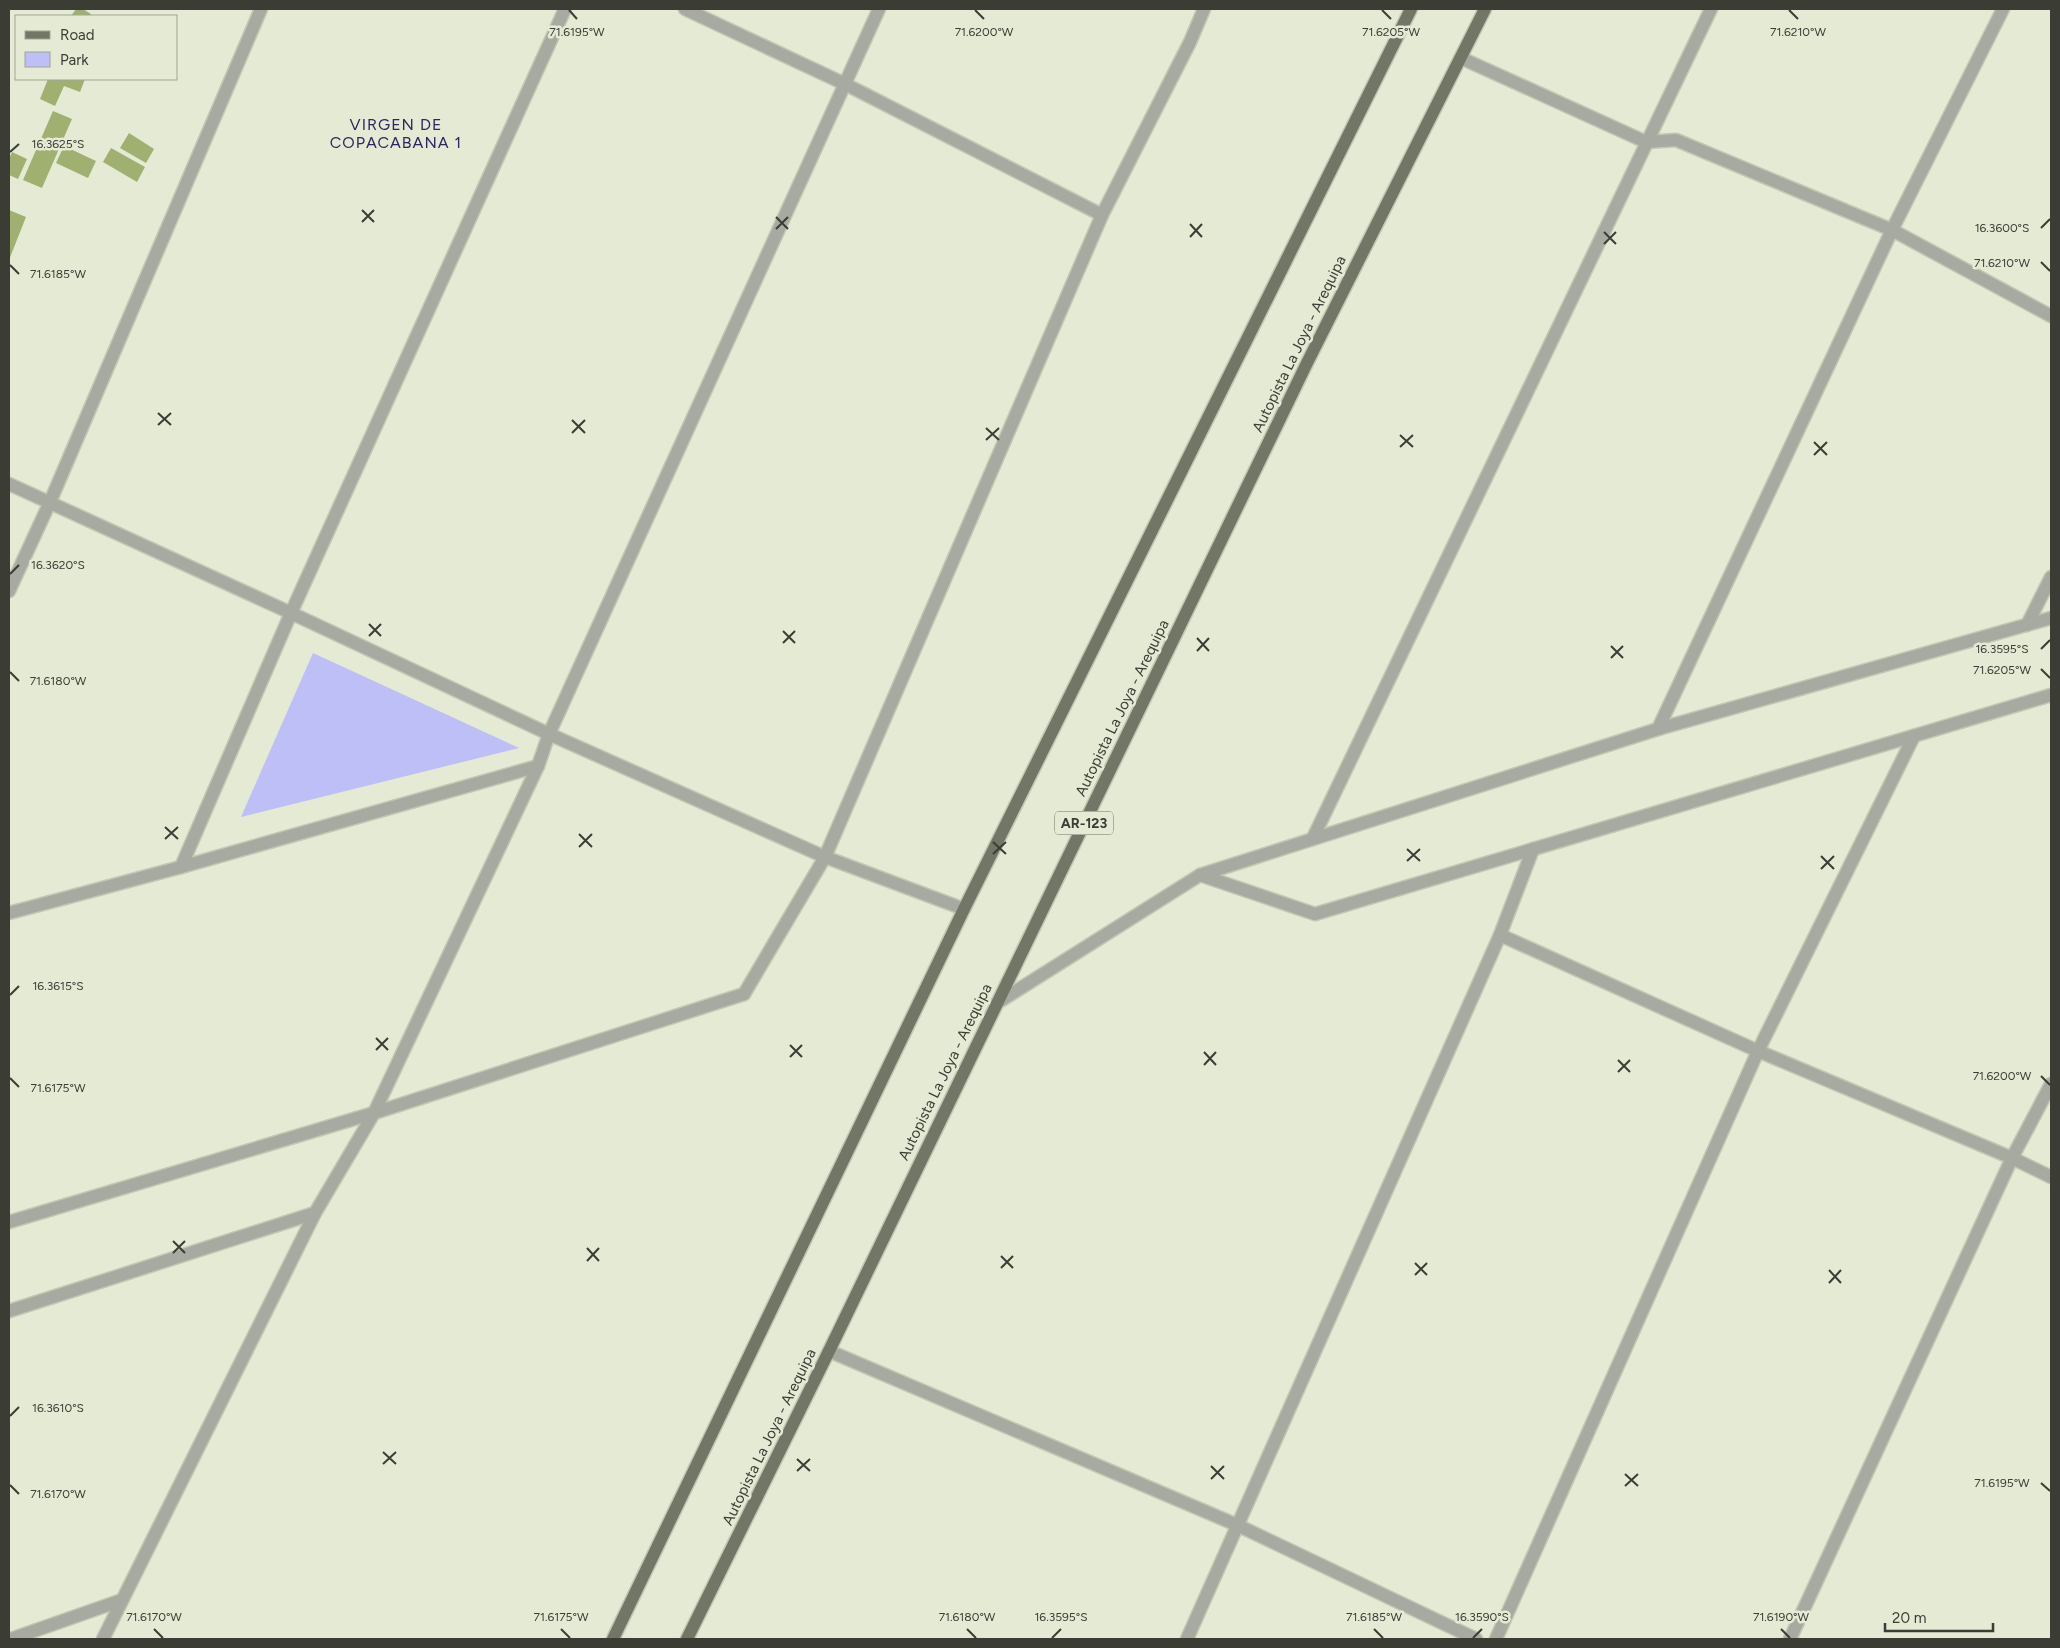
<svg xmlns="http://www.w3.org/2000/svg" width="2060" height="1648" font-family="Figtree,sans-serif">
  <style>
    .green { fill: #bdbff6 }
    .building { fill: #9fb071 }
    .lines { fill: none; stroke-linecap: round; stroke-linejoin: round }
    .minor-casing { stroke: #c2c7b4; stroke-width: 15 }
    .tertiary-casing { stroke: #c2c7b4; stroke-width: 15 }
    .primary-casing { stroke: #c2c7b4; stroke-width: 15 }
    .minor { stroke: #a7aaa0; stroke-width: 12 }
    .tertiary { stroke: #a7aaa0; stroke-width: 12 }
    .primary { stroke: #717666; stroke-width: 12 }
    .ticks { fill: none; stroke: #3b3d35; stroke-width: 2 }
    .labels { text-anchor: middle; stroke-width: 5; stroke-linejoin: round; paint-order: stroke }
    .shield { fill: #e4ead4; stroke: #6e7165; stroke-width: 1 }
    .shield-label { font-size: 14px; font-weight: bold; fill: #3b3d35 }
    .street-label { font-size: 15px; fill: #3b3d35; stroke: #e4ead4 }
    .neighbourhood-label { font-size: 16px; letter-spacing: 1px; fill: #2b2661; stroke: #e4ead4 }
    .ticks-label { font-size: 12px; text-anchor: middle; fill: #3b3d35; stroke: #e4ead4; stroke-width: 5; stroke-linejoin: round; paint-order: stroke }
  </style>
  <rect width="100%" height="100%" fill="#e4ead4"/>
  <!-- green -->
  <polygon class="green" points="313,653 519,748 241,817"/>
  <!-- building -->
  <g class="building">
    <polygon points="76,9 83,9 91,14 89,16 71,16"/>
    <polygon points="48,79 85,79 80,92 64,86 55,106 40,99"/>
    <polygon points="53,111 72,119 42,188 23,180"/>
    <polygon points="129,133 154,149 146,163 120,148"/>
    <polygon points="64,146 96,161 88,178 56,163"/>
    <polygon points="111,148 145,167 137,182 103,162"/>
    <polygon points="12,152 27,159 18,179 9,175 9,159"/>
    <polygon points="9,210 26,217 9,260"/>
  </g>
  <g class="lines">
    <defs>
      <g id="minor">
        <polyline points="685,9 845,84 1102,215"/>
        <polyline points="1461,58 1646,142 1676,140 1892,230 2051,316"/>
        <polyline points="9,484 291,613 549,734 825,857 964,909"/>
        <polyline points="9,591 50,502 261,9"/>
        <polyline points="2027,625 2051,577"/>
        <polyline points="1658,729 1892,230 2003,9"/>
        <polyline points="1313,838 1711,9"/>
        <polyline points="181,867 291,613 565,9"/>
        <polyline points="9,913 181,867 538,766"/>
        <polyline points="1500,935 1758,1051 2012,1158 2051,1177"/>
        <polyline points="744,994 825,857 1102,215 1190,42 1204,9"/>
        <polyline points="9,1311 315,1213"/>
        <polyline points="829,1351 1237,1525 1476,1639"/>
        <polyline points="11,1639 122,1600"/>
        <polyline points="103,1639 315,1213 374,1113 538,766 549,734 879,9"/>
        <polyline points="1187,1639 1500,935 1533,849"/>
        <polyline points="1496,1639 1758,1051 1914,736"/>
        <polyline points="1790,1639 2012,1158 2051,1084"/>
      </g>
      <g id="tertiary">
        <polyline points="1200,875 1315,914 2051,695"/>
        <polyline points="997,1003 1200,875 1658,729 2051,618"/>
        <polyline points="9,1222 374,1113 744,994"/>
      </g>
      <g id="primary">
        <polyline points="613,1639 964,909 1411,9"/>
        <polyline points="687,1639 829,1351 1306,365 1485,9"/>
      </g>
    </defs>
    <!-- minor casing -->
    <use href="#minor" class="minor-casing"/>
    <!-- tertiary casing -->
    <use href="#tertiary" class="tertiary-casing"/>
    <!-- primary casing -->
    <use href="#primary" class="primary-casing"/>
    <!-- minor -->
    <use href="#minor" class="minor"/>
    <!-- tertiary -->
    <use href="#tertiary" class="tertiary"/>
    <!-- primary -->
    <use href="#primary" class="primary"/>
  </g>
  <!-- ticks -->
  <path class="ticks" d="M 569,10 L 577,19M 975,10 L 984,19M 1382,10 L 1391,19M 1789,10 L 1798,19M 10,152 L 19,144M 362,210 L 374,222M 776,217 L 788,229M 362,222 L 374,210M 1190,224 L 1202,237M 2041,228 L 2050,219M 776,229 L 788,217M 1604,232 L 1616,244M 1190,237 L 1202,224M 1604,244 L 1616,232M 2041,262 L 2050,271M 10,265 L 19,274M 158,413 L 171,425M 572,420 L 585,433M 158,425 L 171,413M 986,428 L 999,440M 572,433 L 585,420M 1400,435 L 1413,447M 986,440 L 999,428M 1814,442 L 1827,455M 1400,447 L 1413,435M 1814,455 L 1827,442M 10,574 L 19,565M 369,624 L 381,636M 783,631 L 795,643M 369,636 L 381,624M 1197,638 L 1209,651M 783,643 L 795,631M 1611,646 L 1623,658M 2041,649 L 2050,640M 1197,651 L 1209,638M 1611,658 L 1623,646M 2041,669 L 2050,678M 10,672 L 19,681M 165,827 L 178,839M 579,834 L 592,847M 165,839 L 178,827M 993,842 L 1006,854M 579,847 L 592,834M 1407,849 L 1420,861M 993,854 L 1006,842M 1821,856 L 1834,869M 1407,861 L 1420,849M 1821,869 L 1834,856M 10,995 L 19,986M 376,1038 L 388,1050M 790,1045 L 802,1057M 376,1050 L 388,1038M 1204,1052 L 1216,1065M 790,1057 L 802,1045M 1618,1060 L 1630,1072M 1204,1065 L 1216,1052M 1618,1072 L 1630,1060M 2041,1076 L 2050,1085M 10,1078 L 19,1087M 173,1241 L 185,1253M 587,1248 L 599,1261M 173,1253 L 185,1241M 1001,1256 L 1013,1268M 587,1261 L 599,1248M 1415,1263 L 1427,1275M 1001,1268 L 1013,1256M 1829,1270 L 1841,1283M 1415,1275 L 1427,1263M 1829,1283 L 1841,1270M 10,1416 L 19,1407M 383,1452 L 396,1464M 797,1459 L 810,1471M 383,1464 L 396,1452M 1211,1466 L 1224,1479M 797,1471 L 810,1459M 1625,1474 L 1638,1486M 1211,1479 L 1224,1466M 2041,1483 L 2050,1491M 10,1485 L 19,1494M 1625,1486 L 1638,1474M 154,1629 L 163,1638M 561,1629 L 570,1638M 967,1629 L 976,1638M 1374,1629 L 1383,1638M 1781,1629 L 1790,1638M 1052,1638 L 1061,1629M 1473,1638 L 1482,1629"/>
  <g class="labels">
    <!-- shield labels -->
    <rect class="shield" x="1055" y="811.5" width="58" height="23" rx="4"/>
    <g class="shield-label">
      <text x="1084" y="828">AR-123</text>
    </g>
    <!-- street labels -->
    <g class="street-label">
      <text transform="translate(1299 344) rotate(-64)" y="5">Autopista La Joya - Arequipa</text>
      <text transform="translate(1122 708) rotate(-64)" y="5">Autopista La Joya - Arequipa</text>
      <text transform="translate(945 1072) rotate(-64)" y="5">Autopista La Joya - Arequipa</text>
      <text transform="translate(769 1437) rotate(-64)" y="5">Autopista La Joya - Arequipa</text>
    </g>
    <!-- neighbourhood labels -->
    <g class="neighbourhood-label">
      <text x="396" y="130">VIRGEN DE<tspan x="396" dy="18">COPACABANA 1</tspan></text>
    </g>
  </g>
  <g class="ticks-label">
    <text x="577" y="36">71.6195°W</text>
    <text x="984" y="36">71.6200°W</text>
    <text x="1391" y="36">71.6205°W</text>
    <text x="1798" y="36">71.6210°W</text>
    <text x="58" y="148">16.3625°S</text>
    <text x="2002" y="232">16.3600°S</text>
    <text x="2002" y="267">71.6210°W</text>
    <text x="58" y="278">71.6185°W</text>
    <text x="58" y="569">16.3620°S</text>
    <text x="2002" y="653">16.3595°S</text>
    <text x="2002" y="674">71.6205°W</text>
    <text x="58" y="685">71.6180°W</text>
    <text x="58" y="990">16.3615°S</text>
    <text x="2002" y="1080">71.6200°W</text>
    <text x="58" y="1092">71.6175°W</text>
    <text x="58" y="1412">16.3610°S</text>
    <text x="2002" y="1487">71.6195°W</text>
    <text x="58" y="1498">71.6170°W</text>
    <text x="154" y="1621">71.6170°W</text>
    <text x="561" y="1621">71.6175°W</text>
    <text x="967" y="1621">71.6180°W</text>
    <text x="1061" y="1621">16.3595°S</text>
    <text x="1374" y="1621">71.6185°W</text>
    <text x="1482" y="1621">16.3590°S</text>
    <text x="1781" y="1621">71.6190°W</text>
  </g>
  <!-- border -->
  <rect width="2060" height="1648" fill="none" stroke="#3b3d35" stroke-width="20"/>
  <!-- legend -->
  <rect x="15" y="15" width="162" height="65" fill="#e4ead4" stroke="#a0a594"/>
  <rect x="25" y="31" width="25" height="8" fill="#717666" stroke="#a0a594"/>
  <text x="60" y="40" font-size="15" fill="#3b3d35">Road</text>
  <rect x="25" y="52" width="25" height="15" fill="#bdbff6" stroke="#a0a594"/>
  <text x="60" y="65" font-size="15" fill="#3b3d35">Park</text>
  <!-- scale -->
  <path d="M1885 1623v8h108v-8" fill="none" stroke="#3b3d35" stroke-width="2.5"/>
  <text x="1892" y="1623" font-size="15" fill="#3b3d35" stroke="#e4ead4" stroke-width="4" paint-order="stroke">20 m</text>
</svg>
